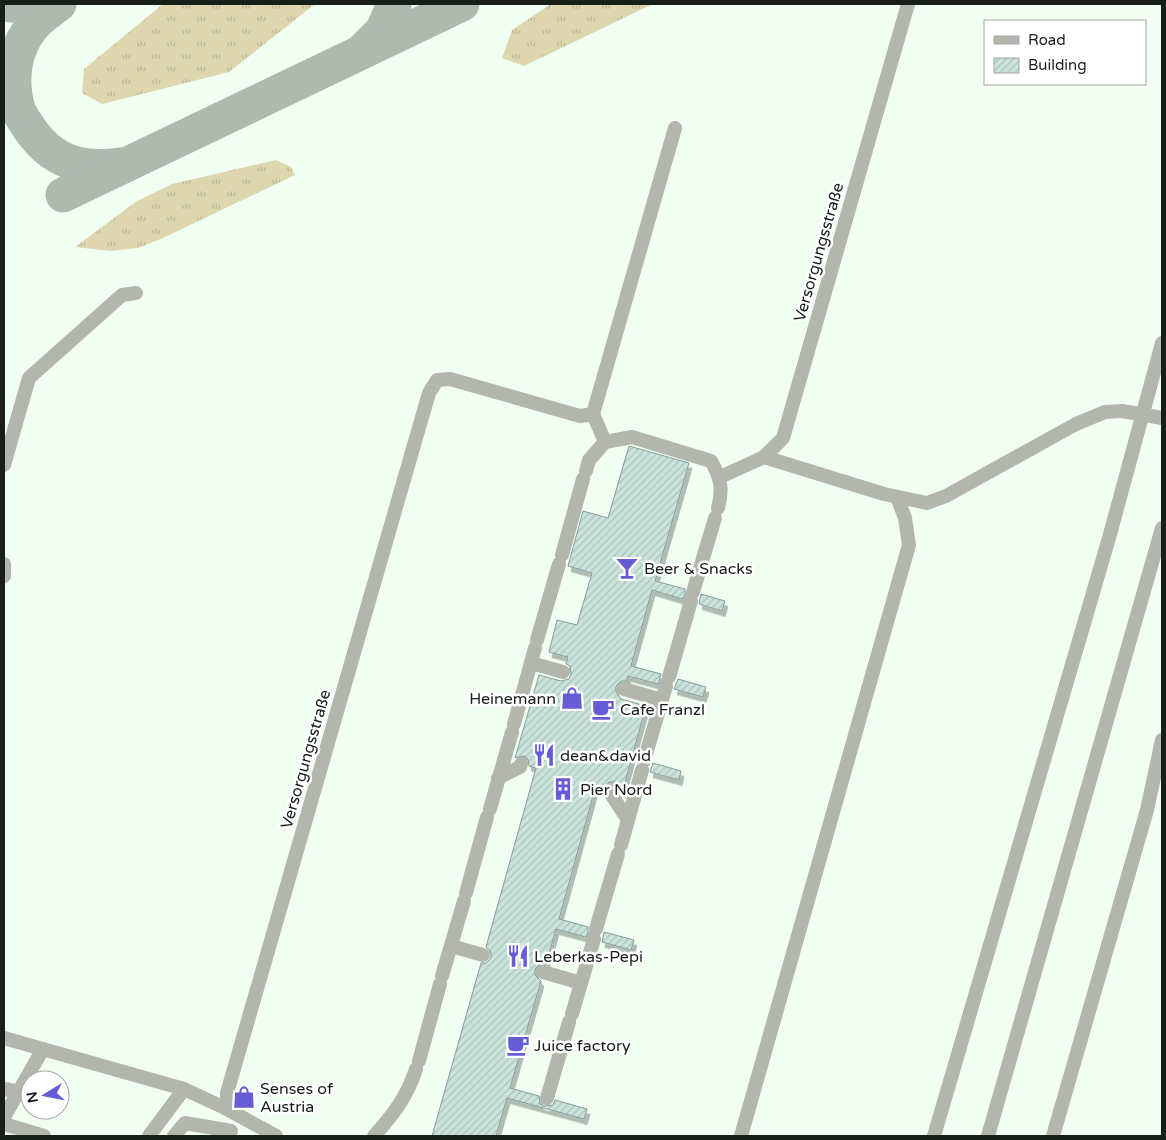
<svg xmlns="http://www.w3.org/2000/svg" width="1166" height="1140" font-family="'Varela Round',sans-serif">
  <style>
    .grass { fill: url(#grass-tufts) }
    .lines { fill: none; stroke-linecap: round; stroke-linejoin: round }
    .taxiway { stroke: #aebab0; stroke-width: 35 }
    .building { fill: url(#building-hatch); stroke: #869d97; filter: url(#shadow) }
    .minor { stroke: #b3b6ad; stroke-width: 14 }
    .labels { text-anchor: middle; stroke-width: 5; stroke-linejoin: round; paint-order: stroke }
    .street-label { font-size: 16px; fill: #181f19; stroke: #fff }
    .poi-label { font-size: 16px; fill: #181f19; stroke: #fff; text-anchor: start }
  </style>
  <defs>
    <pattern id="grass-tufts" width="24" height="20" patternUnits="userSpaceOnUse" patternTransform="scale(1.25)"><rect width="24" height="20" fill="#ded6ae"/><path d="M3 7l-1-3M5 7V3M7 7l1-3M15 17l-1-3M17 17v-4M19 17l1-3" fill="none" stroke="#beb795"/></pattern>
    <pattern id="building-hatch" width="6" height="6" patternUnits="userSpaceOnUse" patternTransform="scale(1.25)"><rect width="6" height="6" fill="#cae3dc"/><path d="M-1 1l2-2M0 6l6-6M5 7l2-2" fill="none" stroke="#adc2bc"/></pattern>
    <filter id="shadow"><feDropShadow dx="3" dy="5.5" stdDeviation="0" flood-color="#0004"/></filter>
  </defs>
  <rect width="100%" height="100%" fill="#f0fff2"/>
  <!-- grass -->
  <g class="grass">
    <polygon points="163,4 315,4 229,72 102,104 82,93 84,69"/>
    <polygon points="551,4 653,4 524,66 502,58 512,30"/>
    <polygon points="276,160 291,167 295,175 163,238 138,248 110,251 75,247 137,201 172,184"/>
  </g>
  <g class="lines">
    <!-- taxiway -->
    <g class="taxiway">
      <polyline points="4,4 26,7 52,4"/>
      <polyline points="364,49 383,30 394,4"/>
      <path d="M 4,82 C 30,137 52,175 120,165"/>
      <path d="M 18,109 C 10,81 13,50 32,27 C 39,18 50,11 59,4"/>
      <polyline points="63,195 462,4"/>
    </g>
  </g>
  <!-- building -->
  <g class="building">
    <polygon points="629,446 689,463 655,581 685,589 685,595 682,599 652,590 631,666 661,674 658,684 628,676 627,681 621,681 616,686 616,692 621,699 646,706 622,793 621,786 616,782 609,782 604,788 596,785 559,919 588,927 588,933 586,937 556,929 546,964 540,964 535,969 535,975 541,981 510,1088 539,1096 540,1104 545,1106 553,1105 555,1100 587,1109 584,1119 507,1098 496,1136 432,1136 481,963 486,963 491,958 491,952 486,947 536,768 529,766 528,759 524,756 515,758 539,675 561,681 569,679 571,674 570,666 566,664 568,657 549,652 557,620 577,625 592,573 568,566 583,511 608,518"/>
    <polygon points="701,594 725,601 722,611 699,604"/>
    <polygon points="678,679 706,687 703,697 674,689"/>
    <polygon points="653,763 681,771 679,780 650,772"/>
    <polygon points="604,932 634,940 631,950 602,942"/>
  </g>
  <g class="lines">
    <!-- minor -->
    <g class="minor">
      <polyline points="593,414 675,128"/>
      <polyline points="764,457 884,494 927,503 946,496 1076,424 1105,412 1122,411 1162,418"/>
      <polyline points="4,465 29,378 122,295 136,293"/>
      <path d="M 586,471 L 589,460 L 605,442 L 632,437 L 711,461 C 721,478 723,489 718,508"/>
      <polyline points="720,477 764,457 783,438 908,4"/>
      <polyline points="562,555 583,479"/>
      <polyline points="4,564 4,576"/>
      <polyline points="693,592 715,518"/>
      <polyline points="537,640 559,564"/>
      <polyline points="531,663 563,672"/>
      <polyline points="669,677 691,601"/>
      <polyline points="624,689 662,700"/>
      <polyline points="514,724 535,648"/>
      <polyline points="644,761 666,686"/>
      <polyline points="498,778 520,767 521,764"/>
      <polyline points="613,790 611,794 628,820"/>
      <polyline points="490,809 512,732"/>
      <polyline points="621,845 642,770"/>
      <polyline points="466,893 487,817"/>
      <polyline points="596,929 618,854"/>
      <polyline points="451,946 483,955"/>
      <polyline points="543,972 581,983"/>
      <polyline points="442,976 464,901"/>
      <polyline points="572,1014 594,939"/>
      <polyline points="4,1038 184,1089 227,1109 227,1093 429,393 437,380 450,379 580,416 593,414 605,442"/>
      <polyline points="419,1061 440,984"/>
      <polyline points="4,1089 20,1092"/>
      <polyline points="547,1098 569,1022"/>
      <polyline points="227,1109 276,1136"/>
      <polyline points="4,1117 43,1049"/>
      <polyline points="4,1124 44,1136"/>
      <polyline points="149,1136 184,1089"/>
      <polyline points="174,1136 185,1123 231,1131"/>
      <path d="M 374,1136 C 393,1115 407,1097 416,1069"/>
      <polyline points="741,1136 909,545 905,518 897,497"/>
      <polyline points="934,1136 1109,538 1162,343"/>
      <polyline points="988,1136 1162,528"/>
      <polyline points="1053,1136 1147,810 1162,740"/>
    </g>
  </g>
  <!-- icons -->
  <defs>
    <symbol id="bar-bare" viewBox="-9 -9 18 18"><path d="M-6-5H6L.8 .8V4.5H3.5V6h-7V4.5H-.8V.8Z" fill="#665cd5" stroke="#fff" stroke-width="2.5" paint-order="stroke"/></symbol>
    <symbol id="shop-bare" viewBox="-9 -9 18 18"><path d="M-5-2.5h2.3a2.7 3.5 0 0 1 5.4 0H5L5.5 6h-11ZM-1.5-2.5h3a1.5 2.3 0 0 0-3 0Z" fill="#665cd5" stroke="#fff" stroke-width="2.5" paint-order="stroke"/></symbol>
    <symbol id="cafe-bare" viewBox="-9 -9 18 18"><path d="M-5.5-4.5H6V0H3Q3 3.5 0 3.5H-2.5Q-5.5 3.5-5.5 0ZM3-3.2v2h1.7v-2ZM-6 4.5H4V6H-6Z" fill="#665cd5" stroke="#fff" stroke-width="2.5" paint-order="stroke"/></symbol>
    <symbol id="restaurant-bare" viewBox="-9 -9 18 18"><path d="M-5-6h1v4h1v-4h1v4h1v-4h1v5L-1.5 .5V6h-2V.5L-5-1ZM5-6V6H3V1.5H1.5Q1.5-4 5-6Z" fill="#665cd5" stroke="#fff" stroke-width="2.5" paint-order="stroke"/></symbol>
    <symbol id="building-bare" viewBox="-9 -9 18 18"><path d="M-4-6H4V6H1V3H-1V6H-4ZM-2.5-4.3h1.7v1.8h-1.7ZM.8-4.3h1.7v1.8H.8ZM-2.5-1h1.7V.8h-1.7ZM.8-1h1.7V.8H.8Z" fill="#665cd5" stroke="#fff" stroke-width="2.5" paint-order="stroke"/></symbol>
  </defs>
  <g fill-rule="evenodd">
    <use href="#bar-bare" x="611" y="552" width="32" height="32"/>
    <use href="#shop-bare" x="556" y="682" width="32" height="32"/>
    <use href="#cafe-bare" x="587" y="693" width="32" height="32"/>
    <use href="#restaurant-bare" x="528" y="739" width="32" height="32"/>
    <use href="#building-bare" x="547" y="773" width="32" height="32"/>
    <use href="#restaurant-bare" x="502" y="940" width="32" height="32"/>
    <use href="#cafe-bare" x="502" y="1029" width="32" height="32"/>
    <use href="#shop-bare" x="228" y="1081" width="32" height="32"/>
  </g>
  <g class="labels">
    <!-- street labels -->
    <g class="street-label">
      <text transform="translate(818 252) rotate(-74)" y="6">Versorgungsstraße</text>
      <text transform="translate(305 759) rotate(-74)" y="6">Versorgungsstraße</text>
    </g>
    <!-- poi labels -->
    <g class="poi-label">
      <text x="644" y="574">Beer &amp; Snacks</text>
      <text x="556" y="704" text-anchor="end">Heinemann</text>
      <text x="620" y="715">Cafe Franzl</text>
      <text x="560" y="761">dean&amp;david</text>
      <text x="580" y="795">Pier Nord</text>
      <text x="534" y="962">Leberkas-Pepi</text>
      <text x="534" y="1051">Juice factory</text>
      <text x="260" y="1094">Senses of<tspan x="260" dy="18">Austria</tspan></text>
    </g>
  </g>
  <!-- border -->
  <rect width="1166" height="1140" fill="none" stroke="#181f19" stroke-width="10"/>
  <!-- legend -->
  <rect x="984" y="20" width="162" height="65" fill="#ffffff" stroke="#a3a5a3"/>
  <rect x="994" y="36" width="25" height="8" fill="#b3b6ad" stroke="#a3a5a3"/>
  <text x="1028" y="45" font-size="15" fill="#181f19">Road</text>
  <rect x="994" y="58" width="25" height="15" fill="url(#building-hatch)" stroke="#a3a5a3"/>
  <text x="1028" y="70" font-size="15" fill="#181f19">Building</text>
  <!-- north arrow -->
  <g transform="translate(45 1095) rotate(260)"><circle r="24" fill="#ffffff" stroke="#a3a5a3"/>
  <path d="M0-4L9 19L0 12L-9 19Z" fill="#665cd5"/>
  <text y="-8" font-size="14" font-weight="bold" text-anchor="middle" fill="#181f19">N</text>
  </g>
</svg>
